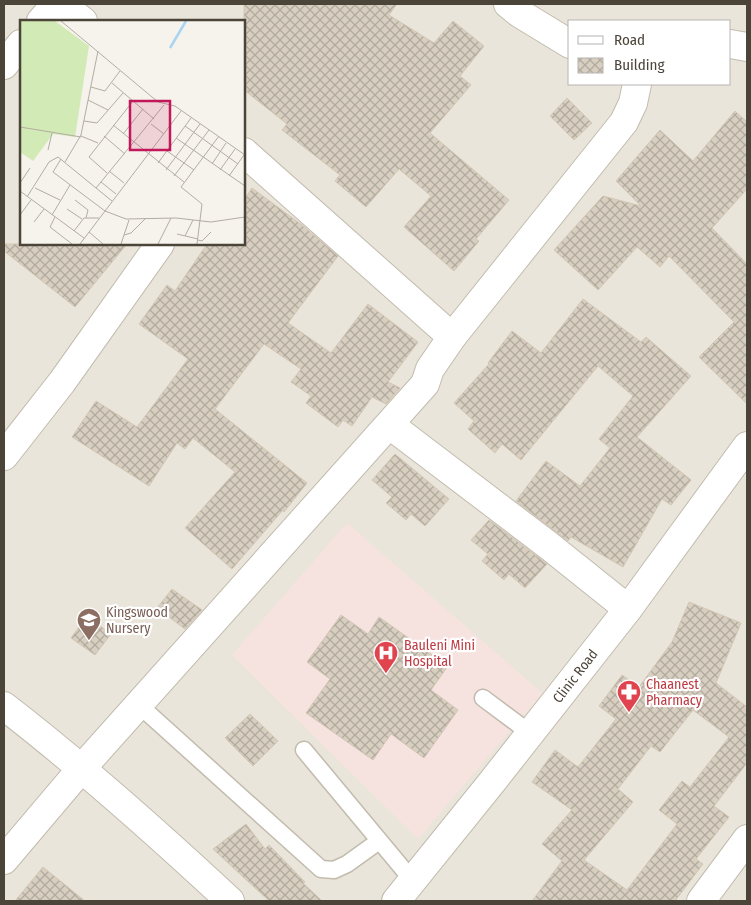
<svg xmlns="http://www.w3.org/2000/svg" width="751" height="905" font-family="'Fira Sans Condensed',sans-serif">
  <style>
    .residential { fill: #eae5da; fill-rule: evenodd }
    .medical { fill: #f6e3e0 }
    .building { fill: url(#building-cross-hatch); stroke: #d3c7b4; fill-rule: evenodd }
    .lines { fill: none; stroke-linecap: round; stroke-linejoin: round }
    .service-casing { stroke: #c2bbae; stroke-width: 19 }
    .minor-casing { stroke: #c2bbae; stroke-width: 30 }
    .tertiary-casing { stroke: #c2bbae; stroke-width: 30 }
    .service { stroke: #fff; stroke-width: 16 }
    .minor { stroke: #fff; stroke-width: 28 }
    .tertiary { stroke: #fff; stroke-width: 28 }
    .labels { text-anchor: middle; stroke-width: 4.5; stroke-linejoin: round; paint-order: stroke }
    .education-label { font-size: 14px; fill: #785e54; stroke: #fff; text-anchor: start }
    .health-label { font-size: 14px; fill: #be3a42; stroke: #fff; text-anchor: start }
    .street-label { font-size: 14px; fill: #4b4439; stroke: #fff }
    .inset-river { fill: none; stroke: #a9d4f2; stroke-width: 2.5 }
    .inset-road { fill: none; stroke: #b2ada4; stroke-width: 1 }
    .view { fill: #c2185b; fill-opacity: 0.15; stroke: #c2185b; stroke-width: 2.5 }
    .inset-edge { fill: none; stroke: #4b4439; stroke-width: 2.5 }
  </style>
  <defs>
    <pattern id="building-cross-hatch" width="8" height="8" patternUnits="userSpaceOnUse" patternTransform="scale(1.25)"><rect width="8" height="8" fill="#d8cfc1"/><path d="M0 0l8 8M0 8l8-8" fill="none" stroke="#b1aa9e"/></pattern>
  </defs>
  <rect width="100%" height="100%" fill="#f6f3ec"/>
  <!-- residential -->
  <path class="residential" d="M 4,4 L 747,4 L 747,901 L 4,901 ZM 21,21 L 244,21 L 244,244 L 21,244 ZM 570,21 L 730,21 L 730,84 L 570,84 Z"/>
  <!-- medical -->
  <polygon class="medical" points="347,523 542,693 418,839 232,655"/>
  <!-- building -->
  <g class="building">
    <polygon points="244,4 397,4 389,15 434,43 453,21 484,46 460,76 471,85 430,133 509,200 476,239 479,241 454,271 404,227 431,196 399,169 366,207 335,181 340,175 282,130 287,124 244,90"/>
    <polygon points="567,98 592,123 574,140 550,116"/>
    <polygon points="735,111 747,122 747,189 712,228 747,264 747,404 699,357 734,322 669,256 660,267 637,247 598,290 554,250 603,196 641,206 616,181 660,130 693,161"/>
    <polygon points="252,188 302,225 338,256 288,323 331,353 368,304 418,342 388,382 400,388 386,404 372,397 352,426 343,420 338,427 306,403 311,396 291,382 301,369 264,344 215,409 307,483 284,512 283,510 232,569 185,528 235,472 193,438 185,449 177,443 149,486 72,437 96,401 137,427 188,359 139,324 167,285 175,291 207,244 244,244 244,200"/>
    <polygon points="4,244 127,244 75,307 4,251"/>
    <polygon points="583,299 641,342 646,337 691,376 637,437 691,480 671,505 662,499 623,567 571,537 568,541 516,501 546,461 580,486 610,448 599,439 633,396 598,366 521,460 502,444 495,453 468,429 474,421 454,403 489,364 488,363 512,331 541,353"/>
    <polygon points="395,454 449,499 425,526 411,514 406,520 386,503 392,497 372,480"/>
    <polygon points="489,520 547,564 525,588 509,574 504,580 482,561 488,554 471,540"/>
    <polygon points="172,589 202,610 185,629 157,608"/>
    <path d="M 689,602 L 741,623 L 716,683 L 747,707 L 747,763 L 714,806 L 729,817 L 696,859 L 703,864 L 675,901 L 532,901 L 562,861 L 542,844 L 572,810 L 532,782 L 555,750 L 578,767 L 616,719 L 599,706 L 622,675 L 639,687 L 672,642 ZM 693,710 L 729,737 L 690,787 L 682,781 L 659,810 L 677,824 L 627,890 L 584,860 L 633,802 L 618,789 L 651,746 L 660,752 Z"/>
    <polygon points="341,615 368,634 379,617 448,666 431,690 458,710 424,758 391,734 373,760 306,713 330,679 307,662"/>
    <polygon points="87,616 111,634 95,655 71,638"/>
    <polygon points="250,714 278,741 253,766 225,738"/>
    <polygon points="246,824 265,849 269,845 305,882 303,883 322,901 269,901 213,849"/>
    <polygon points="43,867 85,901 15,901"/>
  </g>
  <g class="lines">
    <defs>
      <g id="service">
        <polyline points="483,698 530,733"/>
        <polyline points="139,705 321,869 334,870 347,864 379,841"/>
        <polyline points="304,750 413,881"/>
      </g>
      <g id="minor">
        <polyline points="61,4 83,21"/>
        <polyline points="41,21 56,4"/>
        <polyline points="4,65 21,44"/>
        <polyline points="244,152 452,337"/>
        <polyline points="390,425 548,545 628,609"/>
        <polyline points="4,456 62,382 160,244"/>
        <path d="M 4,706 C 83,767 157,833 230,901"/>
        <polyline points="4,860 81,769 425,384 430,369 452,337 624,122 633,103 637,84"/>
        <polyline points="701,901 747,839"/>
      </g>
      <g id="tertiary">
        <polyline points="508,4 519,13 570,44"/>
        <polyline points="730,44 747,47"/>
        <polyline points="396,901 492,782 628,609 747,446"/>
      </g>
    </defs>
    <!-- service casing -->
    <use href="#service" class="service-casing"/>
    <!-- minor casing -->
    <use href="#minor" class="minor-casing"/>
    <!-- tertiary casing -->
    <use href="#tertiary" class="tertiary-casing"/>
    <!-- service -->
    <use href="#service" class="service"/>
    <!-- minor -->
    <use href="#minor" class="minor"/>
    <!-- tertiary -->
    <use href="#tertiary" class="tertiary"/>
  </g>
  <!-- icons -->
  <defs>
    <symbol id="school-pin" viewBox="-11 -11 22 30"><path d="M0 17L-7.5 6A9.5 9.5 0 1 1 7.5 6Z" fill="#8d6e63" stroke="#fff"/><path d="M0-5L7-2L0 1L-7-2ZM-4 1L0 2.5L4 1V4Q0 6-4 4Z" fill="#fff"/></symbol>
    <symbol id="hospital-pin" viewBox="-11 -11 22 30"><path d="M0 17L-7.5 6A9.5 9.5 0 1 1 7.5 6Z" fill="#e0444e" stroke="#fff"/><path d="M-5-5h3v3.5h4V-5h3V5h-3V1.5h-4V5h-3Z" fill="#fff"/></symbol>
    <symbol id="pharmacy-pin" viewBox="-11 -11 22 30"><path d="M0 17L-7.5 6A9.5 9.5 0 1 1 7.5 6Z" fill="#e0444e" stroke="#fff"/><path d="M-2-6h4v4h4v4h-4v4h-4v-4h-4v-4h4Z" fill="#fff"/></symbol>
  </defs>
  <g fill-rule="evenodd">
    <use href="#school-pin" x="75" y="606" width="28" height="38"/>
    <use href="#hospital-pin" x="372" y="639" width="28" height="38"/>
    <use href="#pharmacy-pin" x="615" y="678" width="28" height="38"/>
  </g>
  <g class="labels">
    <!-- education labels -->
    <g class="education-label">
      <text x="106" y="617">Kingswood<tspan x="106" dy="16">Nursery</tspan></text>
    </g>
    <!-- health labels -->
    <g class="health-label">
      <text x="404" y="650">Bauleni Mini<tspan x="404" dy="16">Hospital</tspan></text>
      <text x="646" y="689">Chaanest<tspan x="646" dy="16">Pharmacy</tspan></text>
    </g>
    <!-- street labels -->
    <g class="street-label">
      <text transform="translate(575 676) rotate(-52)" y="5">Clinic Road</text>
    </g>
  </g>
  <!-- overview -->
  <g transform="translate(20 20)">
    <rect width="225" height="225" fill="#f6f3ec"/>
    <path d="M 0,1 L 35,1 L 69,26 L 55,117 L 33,114 L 13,141 L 0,132 Z" fill="#d2eab5"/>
    <path class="inset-river" d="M 150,28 L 166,1"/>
    <path class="inset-road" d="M 41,1 L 138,82 L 155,86 L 225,135M 92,63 L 134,99M 71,67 L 85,71 L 100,51M 68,80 L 88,90M 64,101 L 77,103 L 103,73M 131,104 L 144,114M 93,105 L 164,162M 165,106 L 218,144M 0,107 L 61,117M 103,114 L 123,89M 61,116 L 78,123M 84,116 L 105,134M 156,118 L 225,166M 28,130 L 32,113M 147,131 L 174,150M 41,139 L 33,152 L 85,191 L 106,199 L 156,198 L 191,202 L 225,197M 45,142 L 61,115 L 78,31M 138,143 L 171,98M 192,144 L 206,123M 146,150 L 180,104M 200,150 L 215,129M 89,151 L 104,163M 87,153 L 69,137 L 113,81M 154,156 L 189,110M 209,156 L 224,135M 81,162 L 96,174M 0,163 L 10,148M 15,168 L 40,180M 76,168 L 144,85M 0,171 L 64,218M 7,177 L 29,142 L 38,137 L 92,181M 55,180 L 68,190 L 66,198M 47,189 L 62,199M 0,195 L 11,180M 32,195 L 50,165M 35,197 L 30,207 L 52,224M 14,202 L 24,189M 54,211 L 64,198 L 79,198M 69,212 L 83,224M 157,214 L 178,219M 104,215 L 111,213 L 126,198M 165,216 L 173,200M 178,220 L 182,221 L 191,212M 60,224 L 161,91M 101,224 L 109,200M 138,224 L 151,198M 177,224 L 182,184 L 161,167 L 199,116"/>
    <path class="view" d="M 110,81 L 150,81 L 150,130 L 110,130 Z"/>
    <rect width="225" height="225" class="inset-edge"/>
  </g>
  <!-- border -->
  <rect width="751" height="905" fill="none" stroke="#4b4439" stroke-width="10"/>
  <!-- legend -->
  <rect x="568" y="20" width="162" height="65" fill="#ffffff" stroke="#b7b4b0"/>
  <rect x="578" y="36" width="25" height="8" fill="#ffffff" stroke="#b7b4b0"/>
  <text x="614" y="45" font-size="15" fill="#4b4439">Road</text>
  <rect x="578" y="58" width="25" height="15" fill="url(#building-cross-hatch)" stroke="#b7b4b0"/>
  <text x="614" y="70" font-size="15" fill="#4b4439">Building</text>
</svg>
